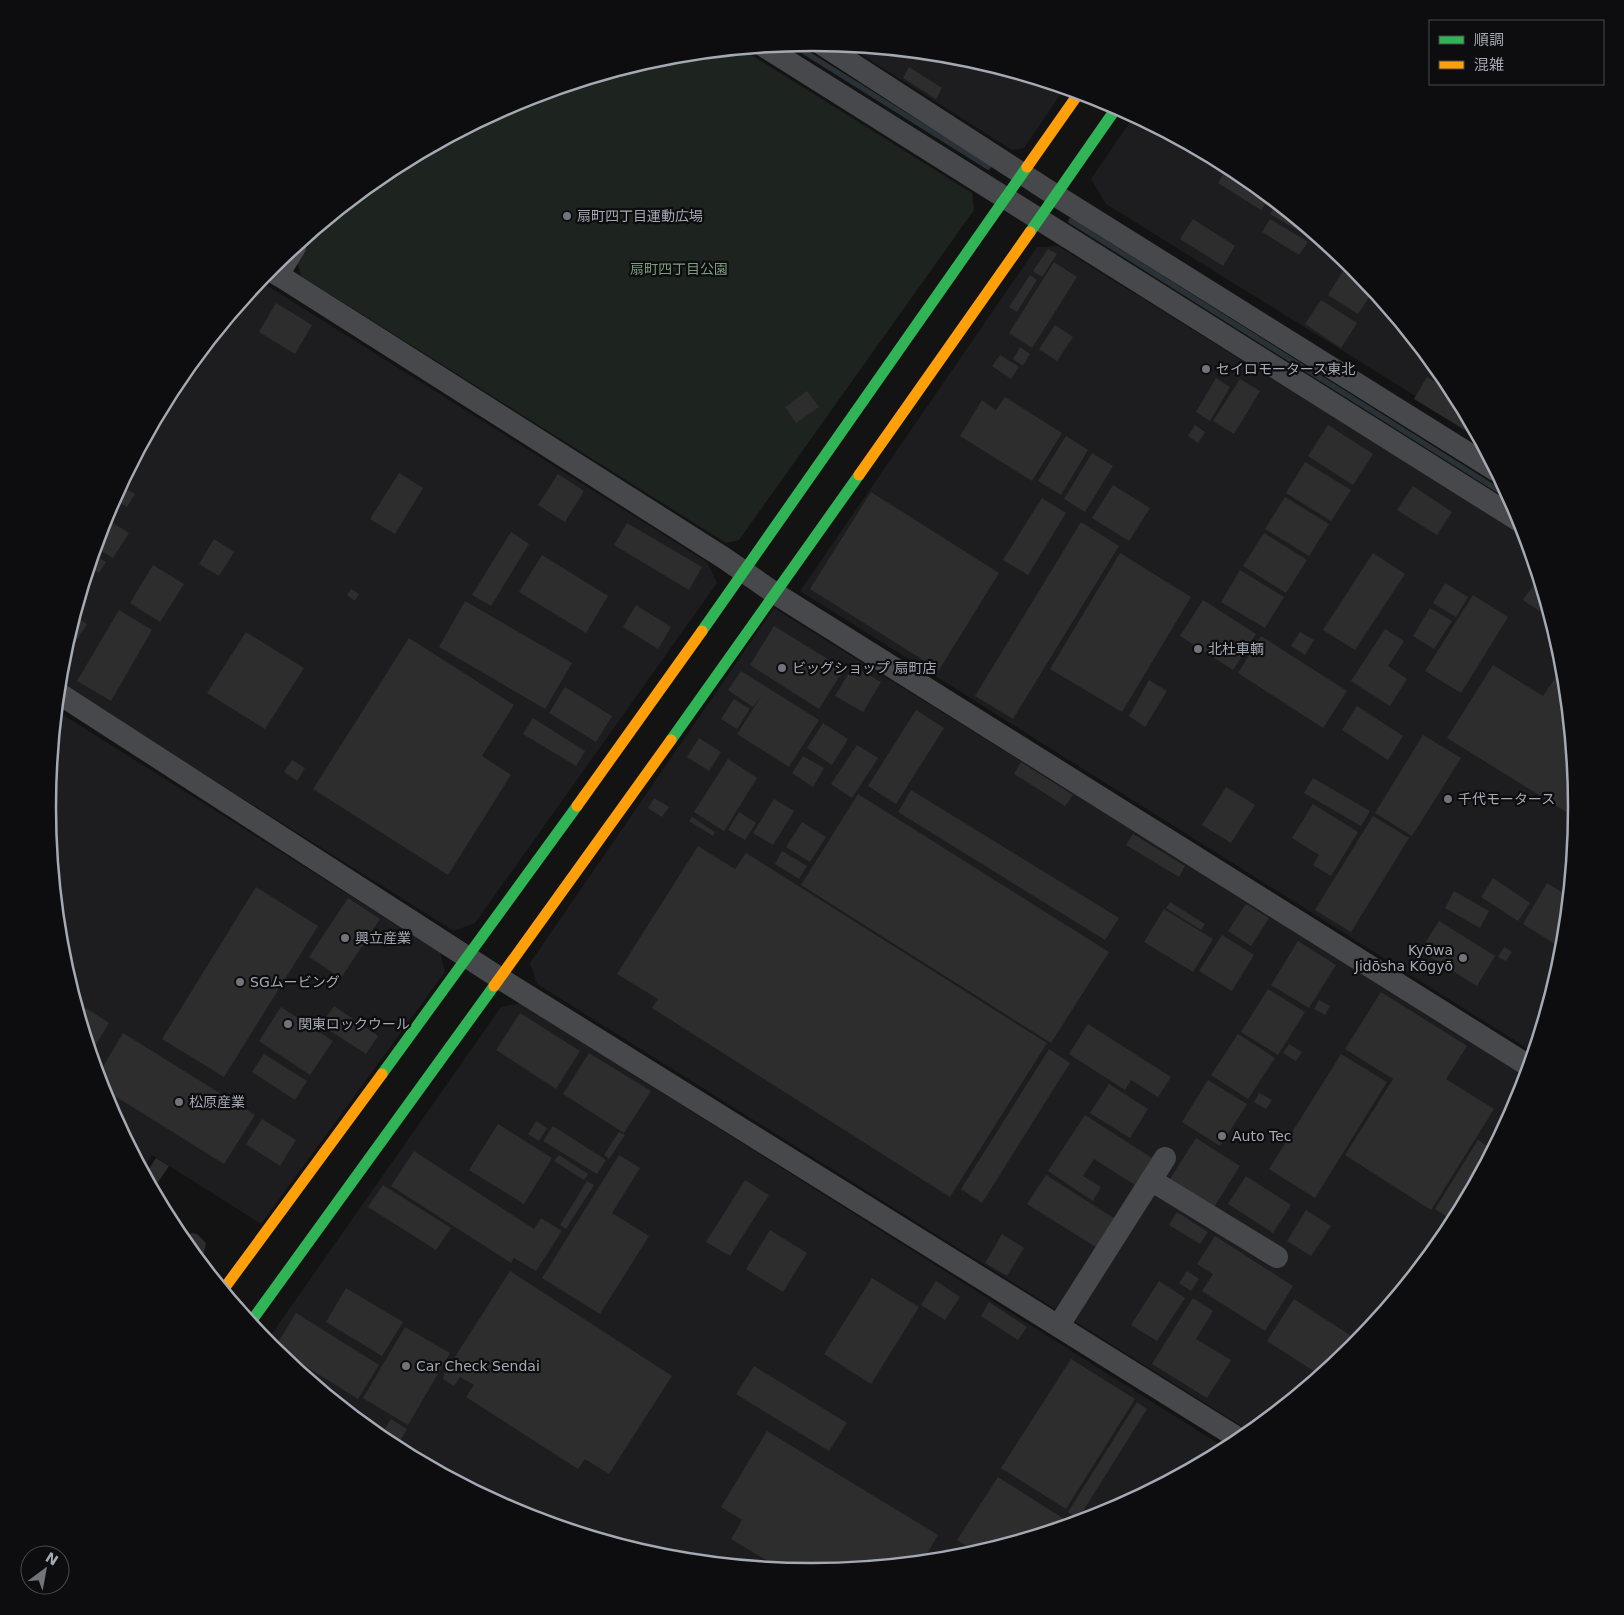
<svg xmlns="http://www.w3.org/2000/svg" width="1624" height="1615" font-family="'DejaVu Sans','Noto Sans JP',sans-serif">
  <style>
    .built { fill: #1d1d1f }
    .green { fill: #1d231e }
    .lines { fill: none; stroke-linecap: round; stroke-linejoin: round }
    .stream { stroke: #2a3137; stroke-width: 5.5 }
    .building { fill: #2d2d2e }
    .street { stroke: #47484b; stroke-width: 22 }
    .fast { stroke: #30b455; stroke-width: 11 }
    .slow { stroke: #ff9f0a; stroke-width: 11 }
    .poi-dot { fill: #71747b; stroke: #0d0d0f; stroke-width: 2 }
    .labels { text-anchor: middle; stroke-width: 4.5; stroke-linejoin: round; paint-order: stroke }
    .poi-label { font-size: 14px; fill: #a4a9b3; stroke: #0d0d0f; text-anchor: start }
    .park-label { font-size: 14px; fill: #7c9e7f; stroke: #0d0d0f }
    .rim { fill: none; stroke: #a4a9b3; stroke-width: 2.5 }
  </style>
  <rect width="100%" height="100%" fill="#131313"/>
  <!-- built -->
  <g class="built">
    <polygon points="848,46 962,57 1064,89 1024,148 1012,150"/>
    <polygon points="1134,116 1237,172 1353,267 1448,383 1475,433 1106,204 1091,179"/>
    <polygon points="1058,246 1526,537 1562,659 1577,808 1562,957 1533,1052 800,591 1037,247"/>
    <polygon points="260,281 707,562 717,583 475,923 454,931 59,683 62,658 105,514 176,382"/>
    <polygon points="774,608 1527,1075 1519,1101 1448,1233 1353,1349 1251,1432 537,984 530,963"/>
    <polygon points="57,711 440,952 445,972 261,1224 152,1155 142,1170 105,1100 62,956 47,807"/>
    <polygon points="520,1003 1227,1449 1104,1514 961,1558 812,1572 662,1558 519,1514 387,1443 266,1342 501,1007"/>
  </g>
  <!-- green -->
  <polygon class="green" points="742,49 972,193 974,210 739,540 726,543 301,276 297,261 317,229 387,171 520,101 663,57"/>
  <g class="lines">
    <!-- stream -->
    <g class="stream">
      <polyline points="792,44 988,167"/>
      <polyline points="1071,221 1509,497"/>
    </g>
  </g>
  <!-- building -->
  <g class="building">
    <polygon points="909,67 942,88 936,99 903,78"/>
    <polygon points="1228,167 1269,198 1261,210 1218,183"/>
    <polygon points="1276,203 1333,250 1333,251 1270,214"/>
    <polygon points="1193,219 1235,246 1223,266 1180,239"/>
    <polygon points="1270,219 1308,242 1299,255 1262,232"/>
    <polygon points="1048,249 1057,254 1042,277 1033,271"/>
    <polygon points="1054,262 1077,277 1032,348 1009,333"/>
    <polygon points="1348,263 1373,291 1358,314 1328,295"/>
    <polygon points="1030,275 1037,280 1017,312 1009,307"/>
    <polygon points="1321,300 1357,323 1341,348 1305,324"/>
    <polygon points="276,303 312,325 295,354 259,332"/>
    <polygon points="1055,325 1073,337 1057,361 1039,349"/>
    <polygon points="1020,347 1030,354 1023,366 1013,359"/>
    <polygon points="1000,355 1019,367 1011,379 992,366"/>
    <polygon points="1427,377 1454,393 1478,438 1414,399"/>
    <polygon points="1216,378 1230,387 1210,421 1196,412"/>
    <polygon points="1240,379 1260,391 1234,434 1213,421"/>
    <polygon points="807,391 819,407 796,423 785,407"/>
    <polygon points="1005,397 1062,433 1032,481 960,436 982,400 996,410"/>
    <polygon points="1195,425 1205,432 1198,443 1188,436"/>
    <polygon points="1328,425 1373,454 1353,485 1308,456"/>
    <polygon points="1066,436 1088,450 1061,495 1038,481"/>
    <polygon points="1092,453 1113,466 1085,512 1064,499"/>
    <polygon points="1305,462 1351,490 1331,521 1286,493"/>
    <polygon points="399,473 423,488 395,534 370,519"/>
    <polygon points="558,474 584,491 565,522 538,505"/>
    <polygon points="1113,485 1150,508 1129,541 1092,518"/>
    <polygon points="121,486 135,494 127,507 114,499"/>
    <polygon points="1413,486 1452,512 1437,535 1397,510"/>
    <polygon points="871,492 999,573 939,670 810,589"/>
    <polygon points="1285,497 1329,524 1309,556 1265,529"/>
    <polygon points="1042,498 1066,513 1028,575 1003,560"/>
    <polygon points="104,518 129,533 113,558 95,547"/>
    <polygon points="1081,522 1119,546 1013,719 975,696"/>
    <polygon points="627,523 702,567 689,590 614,545"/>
    <polygon points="511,532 529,544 491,606 472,595"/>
    <polygon points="1264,533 1307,560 1286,593 1243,566"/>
    <polygon points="214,539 234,552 219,576 199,564"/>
    <polygon points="1120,553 1191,597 1122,712 1050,669"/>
    <polygon points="1373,553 1405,574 1355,650 1323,630"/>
    <polygon points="93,554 106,562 99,573 89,567"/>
    <polygon points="542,555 608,596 586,633 519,592"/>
    <polygon points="153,565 184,584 160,622 130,603"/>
    <polygon points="1240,570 1284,597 1265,628 1221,602"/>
    <polygon points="1538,579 1547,609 1544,614 1523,600"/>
    <polygon points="1445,583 1468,597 1456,617 1433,603"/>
    <polygon points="351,589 359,594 355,601 347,595"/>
    <polygon points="1473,595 1508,617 1461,693 1425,671"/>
    <polygon points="1203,600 1256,634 1233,670 1180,636"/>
    <polygon points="465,601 572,663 545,709 439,647"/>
    <polygon points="636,605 671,627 658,649 623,627"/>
    <polygon points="1430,608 1452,621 1434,649 1413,636"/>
    <polygon points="119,610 152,630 111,701 77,681"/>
    <polygon points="74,616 87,624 61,664 62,658"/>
    <polygon points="774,626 844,669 819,709 750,665"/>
    <polygon points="1385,629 1404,641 1388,666 1407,679 1390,706 1351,681"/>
    <polygon points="246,632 304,668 265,729 207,693"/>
    <polygon points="1300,632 1314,640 1305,655 1291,646"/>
    <polygon points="1261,636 1347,691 1323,728 1238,673"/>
    <polygon points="409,638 514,705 482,756 511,775 448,875 313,789"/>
    <polygon points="1493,665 1543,696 1555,678 1565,684 1577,808 1576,818 1447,738"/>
    <polygon points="853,666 881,682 863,712 835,696"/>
    <polygon points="741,671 819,720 789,767 737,734 762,695 753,707 728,690"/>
    <polygon points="1149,680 1167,691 1145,727 1129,716"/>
    <polygon points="565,687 612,716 596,742 549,713"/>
    <polygon points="734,699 750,709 737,729 721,719"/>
    <polygon points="1357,706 1403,736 1388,760 1342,730"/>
    <polygon points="916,710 944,728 896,804 868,786"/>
    <polygon points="533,718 585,751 576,766 523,734"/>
    <polygon points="823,723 848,739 832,765 807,748"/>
    <polygon points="1423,735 1461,758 1412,836 1375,813"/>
    <polygon points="699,738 721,752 709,771 687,757"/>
    <polygon points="857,745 878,758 852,798 831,784"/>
    <polygon points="803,756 824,768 813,787 792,773"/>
    <polygon points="728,759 757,778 724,831 694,812"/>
    <polygon points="292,760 305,768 297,781 284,772"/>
    <polygon points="1021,762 1073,795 1065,806 1014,774"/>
    <polygon points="1313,778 1370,811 1361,826 1304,793"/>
    <polygon points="1226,787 1255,805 1231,843 1202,825"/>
    <polygon points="911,790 1119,918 1105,940 898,812"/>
    <polygon points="858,794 1109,952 1051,1043 801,885"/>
    <polygon points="654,798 669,807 662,817 648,808"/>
    <polygon points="774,799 794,811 773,845 753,833"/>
    <polygon points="1313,804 1358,832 1331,876 1313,865 1319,855 1292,838"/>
    <polygon points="739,812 756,823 745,840 728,830"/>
    <polygon points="1373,816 1409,838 1351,932 1315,910"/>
    <polygon points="692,817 715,832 713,836 689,821"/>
    <polygon points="802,822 826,837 810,862 786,847"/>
    <polygon points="1133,834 1185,866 1179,877 1126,845"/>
    <polygon points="698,846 735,869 746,853 1047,1043 950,1197 652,1008 658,999 617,974"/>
    <polygon points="782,851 807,866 799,879 775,864"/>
    <polygon points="1493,878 1530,903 1518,921 1481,897"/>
    <polygon points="1547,883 1568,896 1563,949 1523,924"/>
    <polygon points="256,887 318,926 224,1077 162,1039"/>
    <polygon points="1454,891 1489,911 1480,928 1445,908"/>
    <polygon points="348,898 380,919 341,978 309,957"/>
    <polygon points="1170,902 1205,924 1201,930 1166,908"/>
    <polygon points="1246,904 1269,918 1251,946 1228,931"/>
    <polygon points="1164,909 1213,939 1193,972 1144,942"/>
    <polygon points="1439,921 1495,956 1477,986 1420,951"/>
    <polygon points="1222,935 1254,955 1232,991 1199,971"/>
    <polygon points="1298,941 1336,965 1309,1008 1271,985"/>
    <polygon points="1504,947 1512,952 1506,961 1498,957"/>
    <polygon points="1268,989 1305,1012 1278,1055 1241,1032"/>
    <polygon points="1381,992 1467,1046 1446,1079 1494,1109 1431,1210 1345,1155 1393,1079 1345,1049"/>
    <polygon points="1319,1000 1330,1006 1325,1015 1314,1009"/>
    <polygon points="334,1006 378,1036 366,1054 321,1025"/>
    <polygon points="281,1007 333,1041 310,1075 259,1041"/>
    <polygon points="86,1008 109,1023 91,1052 80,1017"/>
    <polygon points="520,1013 580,1051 556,1089 496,1050"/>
    <polygon points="1088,1024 1171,1077 1158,1097 1131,1080 1125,1090 1069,1054"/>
    <polygon points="123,1033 255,1115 224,1164 102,1088 98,1075"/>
    <polygon points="1238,1034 1275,1058 1248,1099 1211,1075"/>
    <polygon points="1289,1044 1302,1052 1296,1061 1283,1053"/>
    <polygon points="1049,1049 1070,1063 982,1203 961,1189"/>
    <polygon points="589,1053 651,1091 624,1133 563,1094"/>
    <polygon points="264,1054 307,1081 295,1100 252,1072"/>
    <polygon points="1341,1054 1387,1082 1315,1198 1269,1169"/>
    <polygon points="1208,1080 1247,1104 1220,1146 1182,1122"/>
    <polygon points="1109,1084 1148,1109 1130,1138 1090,1113"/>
    <polygon points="1259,1093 1272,1100 1266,1109 1254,1102"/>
    <polygon points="1085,1115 1152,1158 1135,1185 1094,1159 1083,1176 1101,1187 1093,1201 1048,1171"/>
    <polygon points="262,1119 296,1140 280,1166 246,1144"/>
    <polygon points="536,1121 547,1128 539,1141 528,1134"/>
    <polygon points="498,1124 552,1158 524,1204 469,1170"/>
    <polygon points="553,1126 606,1160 597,1174 543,1141"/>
    <polygon points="619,1132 625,1135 609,1159 604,1155"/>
    <polygon points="1196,1138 1240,1166 1214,1207 1170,1179"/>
    <polygon points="1478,1140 1492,1149 1454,1221 1435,1209"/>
    <polygon points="414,1151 534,1229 541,1218 562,1231 536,1271 514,1258 511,1263 391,1186"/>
    <polygon points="559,1155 588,1174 584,1180 554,1161"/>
    <polygon points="619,1155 640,1168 612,1213 649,1236 600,1314 542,1278"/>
    <polygon points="156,1158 169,1166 155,1187 151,1185 145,1175"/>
    <polygon points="1046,1175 1117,1220 1099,1249 1027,1204"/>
    <polygon points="1246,1176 1291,1205 1273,1233 1228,1204"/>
    <polygon points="745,1180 769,1195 730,1256 706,1242"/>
    <polygon points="587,1181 594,1185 566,1229 560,1225"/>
    <polygon points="383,1185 451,1228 436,1250 368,1207"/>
    <polygon points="1306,1210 1331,1226 1311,1256 1287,1241"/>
    <polygon points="1177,1212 1208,1232 1200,1244 1169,1225"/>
    <polygon points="770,1230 807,1253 783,1292 746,1269"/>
    <polygon points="192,1233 197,1234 206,1243 204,1253 197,1258 181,1238"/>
    <polygon points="1002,1234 1024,1248 1007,1276 985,1263"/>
    <polygon points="1215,1236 1293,1286 1265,1331 1202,1291 1213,1274 1197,1264"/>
    <polygon points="510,1271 672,1376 609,1474 585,1459 578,1469 466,1397 474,1385 460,1377 454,1386 443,1379 444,1374"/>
    <polygon points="1187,1271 1199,1279 1191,1291 1179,1283"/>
    <polygon points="872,1278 919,1307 871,1384 824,1354"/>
    <polygon points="936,1281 960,1297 945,1320 921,1305"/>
    <polygon points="1159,1281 1185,1298 1157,1341 1131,1325"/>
    <polygon points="346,1288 403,1322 382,1356 326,1322"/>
    <polygon points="1193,1298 1213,1311 1196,1339 1231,1360 1207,1398 1152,1364"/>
    <polygon points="1294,1299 1359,1341 1320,1375 1267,1341"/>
    <polygon points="989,1302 1027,1327 1018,1340 981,1316"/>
    <polygon points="296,1313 379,1365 358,1399 275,1347"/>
    <polygon points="405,1327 450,1353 408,1425 363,1398"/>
    <polygon points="1071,1359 1135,1399 1066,1509 1001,1468"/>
    <polygon points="754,1366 847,1423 829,1451 736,1394"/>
    <polygon points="1137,1402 1147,1409 1078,1519 1068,1512"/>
    <polygon points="391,1419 407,1429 399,1443 382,1434"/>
    <polygon points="767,1431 938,1535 922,1562 812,1572 781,1569 731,1539 742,1520 721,1507"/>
    <polygon points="998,1477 1072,1524 977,1553 957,1540"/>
  </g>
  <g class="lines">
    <!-- street -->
    <g class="street">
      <polyline points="820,43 1055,195 1495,470"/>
      <polyline points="765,47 1521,522"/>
      <polyline points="269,269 724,558 776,594 1529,1066"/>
      <polyline points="278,275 295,247"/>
      <polyline points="58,693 501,979 1241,1440"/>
      <polyline points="1151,1180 1277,1257"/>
      <polyline points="1059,1325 1165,1158"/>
    </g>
    <!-- fast -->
    <g class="fast">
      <polyline points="1030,232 1117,107"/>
      <polyline points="702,631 1027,167"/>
      <polyline points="671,740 859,475"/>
      <polyline points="382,1074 577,806"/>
      <polyline points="250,1323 494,986"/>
    </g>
    <!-- slow -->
    <g class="slow">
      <polyline points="1027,167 1079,93"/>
      <polyline points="859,475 1030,232"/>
      <polyline points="577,806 702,631"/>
      <polyline points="494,986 671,740"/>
      <polyline points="223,1290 382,1074"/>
    </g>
  </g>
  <!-- markers -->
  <g class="poi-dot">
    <circle cx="567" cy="216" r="5"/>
    <circle cx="1206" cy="369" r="5"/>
    <circle cx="1198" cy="649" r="5"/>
    <circle cx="782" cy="668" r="5"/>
    <circle cx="1448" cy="799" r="5"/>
    <circle cx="345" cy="938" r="5"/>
    <circle cx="1463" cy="958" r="5"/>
    <circle cx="240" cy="982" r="5"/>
    <circle cx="288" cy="1024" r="5"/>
    <circle cx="179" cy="1102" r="5"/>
    <circle cx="1222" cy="1136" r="5"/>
    <circle cx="406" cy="1366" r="5"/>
  </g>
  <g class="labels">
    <!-- poi labels -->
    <g class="poi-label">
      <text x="577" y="221">扇町四丁目運動広場</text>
      <text x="1216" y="374">セイロモータース東北</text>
      <text x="1208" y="654">北杜車輌</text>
      <text x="792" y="673">ビッグショップ 扇町店</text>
      <text x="1458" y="804">千代モータース</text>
      <text x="355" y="943">興立産業</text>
      <text x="1453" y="955" text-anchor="end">Kyōwa<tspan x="1453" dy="16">Jidōsha Kōgyō</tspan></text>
      <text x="250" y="987">SGムービング</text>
      <text x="298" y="1029">関東ロックウール</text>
      <text x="189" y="1107">松原産業</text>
      <text x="1232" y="1141">Auto Tec</text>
      <text x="416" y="1371">Car Check Sendai</text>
    </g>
    <!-- park labels -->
    <g class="park-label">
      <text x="679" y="274">扇町四丁目公園</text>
    </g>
  </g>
  <!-- crop -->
  <path d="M0 0H1624V1615H0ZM56 807a756 756 0 1 1 1512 0a756 756 0 1 1-1512 0Z" fill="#0d0d0f" fill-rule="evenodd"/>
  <path class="rim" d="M56 807a756 756 0 1 1 1512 0a756 756 0 1 1-1512 0Z"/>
  <!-- legend -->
  <rect x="1429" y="20" width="175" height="65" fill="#0d0d0f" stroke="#494b51"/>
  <rect x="1439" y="36" width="25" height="8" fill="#30b455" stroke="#494b51"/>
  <text x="1474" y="45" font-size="15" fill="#a4a9b3">順調</text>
  <rect x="1439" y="61" width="25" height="8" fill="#ff9f0a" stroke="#494b51"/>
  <text x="1474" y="70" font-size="15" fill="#a4a9b3">混雑</text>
  <!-- north arrow -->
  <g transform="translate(45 1570) rotate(32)"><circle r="24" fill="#0d0d0f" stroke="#494b51"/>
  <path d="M0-4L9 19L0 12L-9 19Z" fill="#71747b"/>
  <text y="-8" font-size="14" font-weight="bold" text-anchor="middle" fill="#a4a9b3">N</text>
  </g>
</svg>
